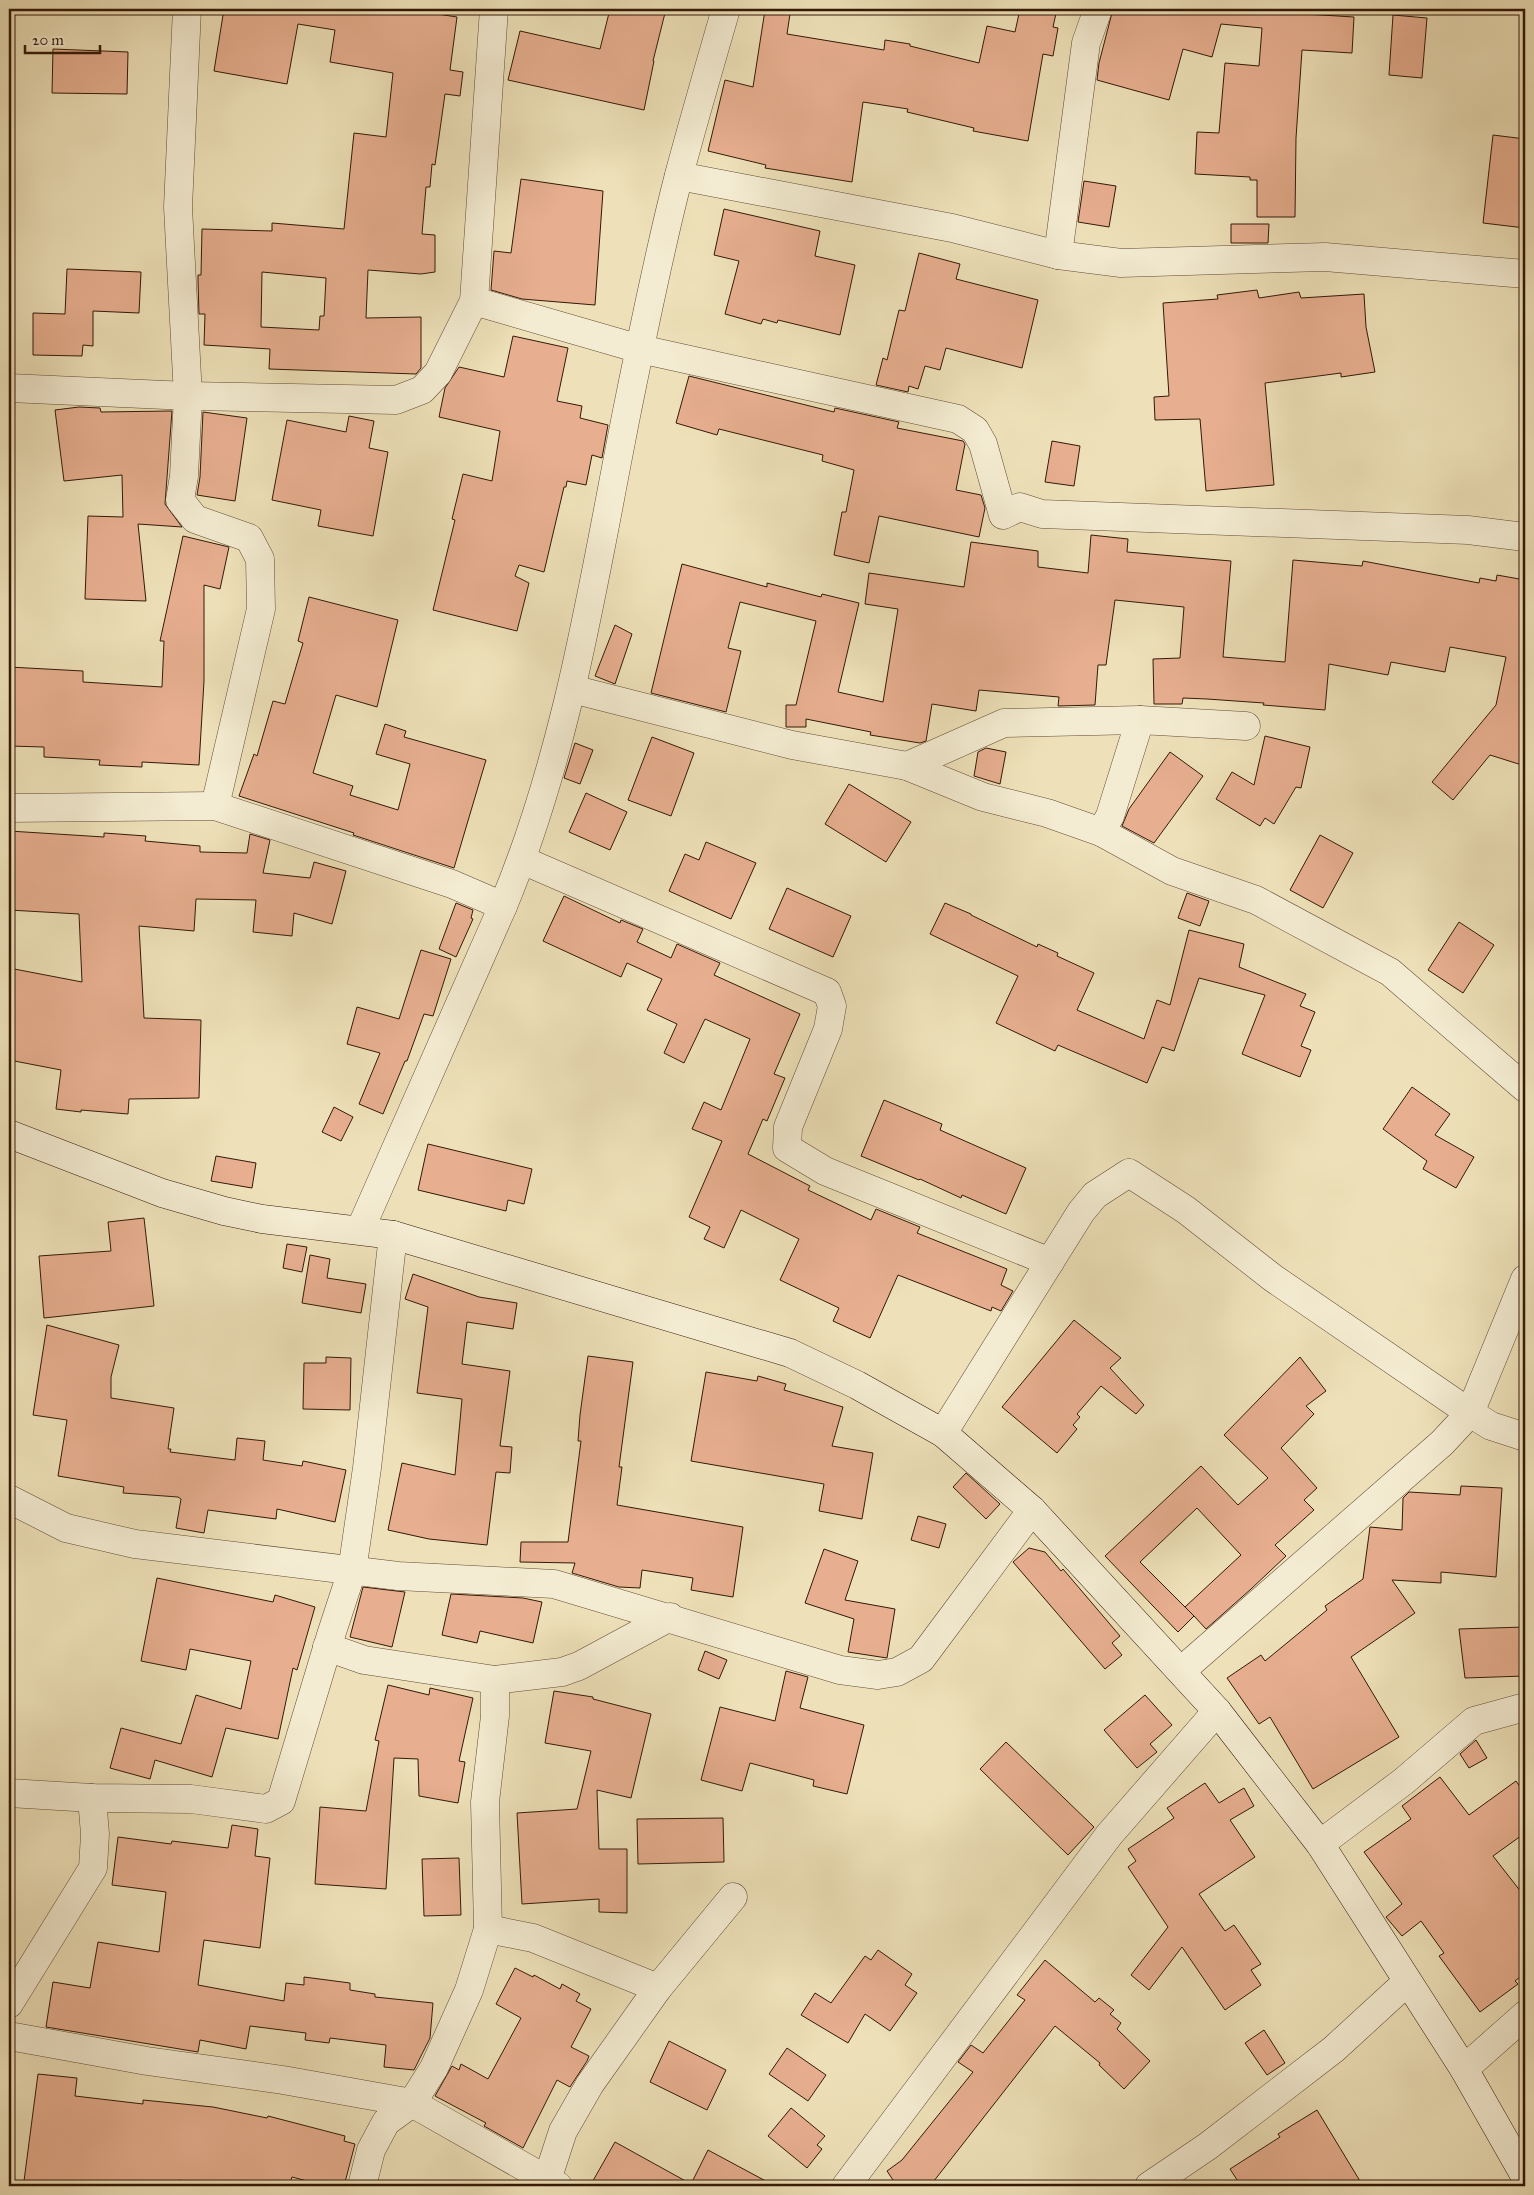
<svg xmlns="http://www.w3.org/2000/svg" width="1534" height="2195" font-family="'IM FELL Great Primer',serif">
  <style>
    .building { fill: #e7af90; stroke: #331907; fill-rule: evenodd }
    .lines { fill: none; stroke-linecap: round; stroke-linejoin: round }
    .street-casing { stroke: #624b34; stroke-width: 29 }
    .secondary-casing { stroke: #331907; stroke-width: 29 }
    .street { stroke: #f4ecd2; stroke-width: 28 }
    .secondary { stroke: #f4ecd2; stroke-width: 28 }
  </style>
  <rect width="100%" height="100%" fill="#eee1b9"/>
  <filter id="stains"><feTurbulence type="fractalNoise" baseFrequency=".004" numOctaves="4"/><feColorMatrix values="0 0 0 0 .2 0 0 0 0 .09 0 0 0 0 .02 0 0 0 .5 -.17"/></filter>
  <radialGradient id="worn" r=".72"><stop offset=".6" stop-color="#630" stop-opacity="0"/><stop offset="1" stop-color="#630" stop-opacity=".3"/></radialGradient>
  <!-- building -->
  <g class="building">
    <path d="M 224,9 L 405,9 L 457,17 L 450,70 L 463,72 L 460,96 L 445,94 L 435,165 L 432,164 L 430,187 L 426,187 L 422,234 L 435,235 L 435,272 L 421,274 L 368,270 L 366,318 L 421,317 L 421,368 L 416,374 L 269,369 L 270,349 L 204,345 L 205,314 L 199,314 L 198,280 L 198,275 L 201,275 L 202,229 L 272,231 L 272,223 L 344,229 L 354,133 L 386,137 L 393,73 L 330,62 L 335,30 L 298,24 L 287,84 L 214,71 ZM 262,272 L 326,278 L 324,316 L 320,316 L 319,330 L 261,327 Z"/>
    <polygon points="610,9 666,9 653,61 654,61 644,110 508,80 520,31 600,49"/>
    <polygon points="1020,9 1057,9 1053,27 1058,28 1053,56 1043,54 1028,141 973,131 974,128 907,112 908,109 863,102 852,182 765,168 766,165 708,151 725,80 753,87 765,10 790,14 787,34 884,50 885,40 910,44 910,46 979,63 987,26 1015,32"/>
    <polygon points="1113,9 1197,9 1212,13 1212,9 1267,9 1305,12 1305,14 1354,17 1352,53 1302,50 1296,138 1295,217 1257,217 1257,180 1250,180 1250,177 1195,174 1197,132 1219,133 1225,63 1259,66 1262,28 1221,24 1212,57 1183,49 1169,100 1097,80 1099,63"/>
    <polygon points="1393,15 1427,18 1422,78 1389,75"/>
    <polygon points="53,49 128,52 127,94 52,93"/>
    <polygon points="1493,135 1525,139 1525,228 1483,223"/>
    <polygon points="521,179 603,191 595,305 522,299 491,290 494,251 511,253"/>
    <polygon points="1084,181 1116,186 1109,227 1078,222"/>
    <polygon points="724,209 820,231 815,256 855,265 840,335 778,320 777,323 763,319 761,324 725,314 739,261 714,255"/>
    <polygon points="1231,224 1269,224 1268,243 1231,243"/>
    <polygon points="919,253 960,264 956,279 1038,300 1022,368 946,348 940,370 925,366 918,389 909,386 908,392 876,385 883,358 887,360 899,310 905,311"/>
    <polygon points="67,269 141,272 139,313 93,311 93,346 83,345 82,356 33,355 33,313 65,314"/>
    <polygon points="1257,290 1259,298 1299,292 1301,298 1364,294 1366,327 1375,372 1341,377 1341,373 1265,383 1274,485 1206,491 1200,419 1155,420 1154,397 1169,396 1163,303 1218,299 1217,295"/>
    <polygon points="513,336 568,348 557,401 582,406 580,418 608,425 602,458 592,455 586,485 567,481 566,487 564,487 544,572 519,565 515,576 529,583 517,631 433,610 455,520 452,519 463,474 492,481 500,431 439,417 445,388 459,367 504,377"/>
    <polygon points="689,376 834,412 835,408 899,422 897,428 963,441 965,444 956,490 981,495 985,508 979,537 879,516 869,563 834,555 842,512 846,512 854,470 822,461 823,455 719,429 717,435 676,423"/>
    <polygon points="79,407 100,408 101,412 172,411 165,504 182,527 138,524 146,601 85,599 88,516 123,517 122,475 64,481 55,410"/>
    <polygon points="203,412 247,418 235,501 197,495 200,477"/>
    <polygon points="349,416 374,421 369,448 388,452 373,536 318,526 321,510 272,500 287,420 346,432"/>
    <polygon points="1052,441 1080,446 1074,486 1045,482"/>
    <polygon points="1091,535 1128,539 1127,552 1231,561 1223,657 1285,662 1293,560 1362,566 1363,561 1479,583 1480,578 1496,581 1497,575 1525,580 1525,766 1490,755 1453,800 1432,782 1496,705 1506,657 1450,647 1445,672 1391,662 1388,675 1329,664 1325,710 1263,705 1264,703 1207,699 1183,698 1182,704 1154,704 1153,659 1180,658 1184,607 1115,600 1106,665 1098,665 1095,705 1058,706 1059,697 979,690 976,711 932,704 926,741 920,743 870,735 871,732 806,719 806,727 786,727 786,705 796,705 816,621 740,602 728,648 741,651 726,712 651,693 682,564 767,587 767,583 821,597 822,594 859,603 838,692 883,702 898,609 865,604 869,573 964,587 971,542 1038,551 1038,567 1088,573"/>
    <polygon points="183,536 229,547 220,589 204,585 204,681 199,765 142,762 142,767 99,765 100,760 44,757 44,747 9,746 9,667 83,671 83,682 162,687 164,641 160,641"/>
    <polygon points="309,597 398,620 377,707 336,695 313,773 353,786 350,795 398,810 410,764 376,754 385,724 406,731 404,737 486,760 454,868 353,835 354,833 239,796 254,754 257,756 273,701 285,704 303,643 298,641"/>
    <polygon points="615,625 632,634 615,684 595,676"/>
    <polygon points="1265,736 1310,747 1301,788 1296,787 1274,824 1265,818 1260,826 1216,799 1232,772 1254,785"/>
    <polygon points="652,737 694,753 671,816 628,800"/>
    <polygon points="575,743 593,750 580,784 564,778"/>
    <polygon points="986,748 1006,752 1000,784 974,776 978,752"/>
    <polygon points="1170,752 1203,776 1154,843 1122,826 1129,809"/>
    <polygon points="849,784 911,822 886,862 825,824"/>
    <polygon points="586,793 627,812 610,850 569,832"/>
    <polygon points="9,831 104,837 104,833 146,836 145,841 200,846 200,852 247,853 250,834 270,840 263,873 310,878 314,862 346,871 332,924 294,913 292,936 253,932 256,900 196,899 194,931 139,926 144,1018 201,1020 199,1098 129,1099 128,1114 81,1110 81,1112 56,1109 61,1070 9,1060 9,968 82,982 79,914 9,910"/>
    <polygon points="1320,835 1353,853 1323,908 1290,890"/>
    <polygon points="706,842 756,863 731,919 669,891 685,854 699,860"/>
    <polygon points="787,888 851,916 833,957 769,929"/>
    <polygon points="1187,893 1209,901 1200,926 1178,918"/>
    <polygon points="564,896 620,923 621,920 643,929 637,942 671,958 677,944 720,963 714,975 800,1014 774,1074 785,1078 767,1121 763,1119 748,1154 810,1186 808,1190 871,1220 876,1209 920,1227 917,1233 1007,1269 1001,1285 1013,1291 1001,1311 992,1307 991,1311 898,1275 870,1338 833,1321 839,1308 780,1280 799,1239 741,1210 724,1248 704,1239 710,1227 689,1217 722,1141 692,1129 704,1102 721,1110 750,1039 705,1019 684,1063 664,1053 677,1024 647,1010 662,979 627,963 621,977 543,941"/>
    <polygon points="456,903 473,910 471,918 473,919 456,957 439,949"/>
    <polygon points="945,903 971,914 971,915 1037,947 1038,944 1058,953 1057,956 1094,973 1077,1010 1144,1039 1157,1000 1170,1005 1189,930 1244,944 1239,967 1306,994 1300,1006 1315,1012 1301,1046 1311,1050 1300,1077 1242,1054 1265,995 1199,978 1174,1051 1162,1047 1147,1083 1058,1045 1055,1051 996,1023 1018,976 930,934"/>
    <polygon points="1459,922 1494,945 1463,993 1428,970"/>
    <polygon points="421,950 451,959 433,1016 424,1014 407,1061 405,1061 383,1114 359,1104 380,1053 347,1044 357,1007 399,1019"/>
    <polygon points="1412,1087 1450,1114 1435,1135 1474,1157 1456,1188 1423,1169 1427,1161 1383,1129"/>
    <polygon points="884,1100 942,1124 940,1130 1026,1168 1006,1214 962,1195 961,1198 920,1179 919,1180 861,1156"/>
    <polygon points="334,1107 353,1117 341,1141 322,1132"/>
    <polygon points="428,1144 532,1169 524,1204 508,1200 506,1211 418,1190"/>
    <polygon points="216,1156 256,1163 252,1188 211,1181"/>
    <polygon points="144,1218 154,1306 44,1318 39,1256 111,1251 108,1222"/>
    <polygon points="287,1244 307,1247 302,1272 283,1268"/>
    <polygon points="310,1255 330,1259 327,1278 366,1284 361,1313 302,1303"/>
    <polygon points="413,1274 479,1297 517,1303 513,1329 467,1322 462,1364 510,1371 500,1446 512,1447 510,1473 496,1472 487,1545 429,1539 388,1530 402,1463 455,1475 462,1399 417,1393 428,1307 405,1299"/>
    <polygon points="1074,1320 1121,1358 1110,1368 1144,1405 1136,1414 1101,1386 1077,1414 1080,1417 1073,1425 1077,1429 1057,1453 1002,1407"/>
    <polygon points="47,1325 119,1345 111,1377 111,1398 174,1408 168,1449 171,1449 170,1452 235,1460 237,1438 265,1441 263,1460 302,1466 303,1461 346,1470 335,1522 277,1509 276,1519 208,1510 204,1533 176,1528 181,1499 178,1497 123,1493 124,1487 58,1476 67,1420 33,1415"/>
    <polygon points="588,1356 633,1362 619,1467 622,1467 617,1505 743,1527 733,1597 691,1590 693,1578 642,1570 640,1588 619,1587 572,1573 575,1563 520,1562 521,1542 568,1542 581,1441 578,1441 580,1415"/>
    <polygon points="326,1357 351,1358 350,1410 303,1409 304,1363 326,1363"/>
    <path d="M 1300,1357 L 1326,1391 L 1306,1406 L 1314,1414 L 1281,1448 L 1317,1488 L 1304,1500 L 1314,1510 L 1275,1545 L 1286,1556 L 1251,1589 L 1206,1629 L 1194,1616 L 1178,1632 L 1105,1556 L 1201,1466 L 1238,1505 L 1268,1478 L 1224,1435 ZM 1197,1508 L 1241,1555 L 1185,1607 L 1194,1616 L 1140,1562 Z"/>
    <polygon points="706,1372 757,1381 758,1376 786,1384 784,1390 843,1407 832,1446 873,1453 862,1519 819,1511 824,1484 691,1461"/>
    <polygon points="966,1473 1000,1504 986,1519 953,1487"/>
    <polygon points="1461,1486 1502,1488 1496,1577 1441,1572 1441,1583 1392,1580 1415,1613 1351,1657 1399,1737 1313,1789 1270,1717 1259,1724 1227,1678 1261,1655 1265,1661 1327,1610 1325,1606 1363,1579 1370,1527 1402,1530 1403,1498 1409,1492 1460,1495"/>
    <polygon points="918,1516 946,1524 939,1548 911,1540"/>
    <polygon points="1029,1548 1045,1552 1061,1571 1063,1569 1120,1636 1112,1643 1122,1655 1105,1669 1013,1562"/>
    <polygon points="824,1549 858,1561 845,1600 895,1609 887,1658 848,1652 854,1619 805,1603"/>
    <polygon points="157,1578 273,1602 275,1595 315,1607 297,1670 293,1668 278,1739 226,1728 212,1777 155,1760 150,1779 110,1768 121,1728 181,1744 196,1695 241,1709 251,1661 190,1649 186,1670 141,1661"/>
    <polygon points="363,1587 405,1592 392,1647 350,1637"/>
    <polygon points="451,1594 523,1598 542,1602 533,1643 480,1631 477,1643 442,1635"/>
    <polygon points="1525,1627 1525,1676 1465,1678 1459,1629"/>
    <polygon points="705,1651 727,1660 719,1679 698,1670"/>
    <polygon points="786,1671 808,1677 800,1708 864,1725 847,1794 813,1786 814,1780 750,1763 742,1791 701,1780 720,1707 775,1721"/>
    <polygon points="388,1685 429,1695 430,1688 473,1698 459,1761 465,1762 458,1803 419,1796 418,1759 394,1758 386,1889 315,1884 320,1807 366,1811 379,1741 375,1740"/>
    <polygon points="554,1691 593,1697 593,1699 651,1714 631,1798 597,1790 599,1849 627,1849 627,1913 599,1912 599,1899 522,1904 517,1813 577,1809 591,1751 545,1743"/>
    <polygon points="1145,1695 1172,1725 1150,1744 1157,1752 1137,1768 1104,1730"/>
    <polygon points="1476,1740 1487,1758 1469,1768 1460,1754"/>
    <polygon points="1006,1742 1094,1827 1068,1855 980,1769"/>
    <polygon points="1440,1777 1469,1815 1516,1781 1525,1794 1525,1833 1493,1856 1525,1897 1525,1973 1515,1981 1518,1984 1480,2012 1439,1956 1444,1953 1421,1921 1402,1936 1386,1917 1402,1904 1364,1852 1411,1819 1402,1806"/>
    <polygon points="1205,1783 1219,1803 1244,1788 1254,1806 1230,1820 1255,1857 1199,1894 1225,1931 1234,1925 1261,1964 1251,1970 1261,1985 1225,2010 1182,1947 1149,1990 1131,1975 1168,1927 1128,1867 1136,1861 1128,1849 1174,1818 1167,1808"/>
    <polygon points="723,1818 724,1862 638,1864 637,1819"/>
    <polygon points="232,1825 258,1829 255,1856 270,1858 260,1948 204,1940 198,1985 284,2001 286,1983 304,1985 304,1977 350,1983 350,1990 375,1994 375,1997 433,2003 430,2038 414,2070 384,2067 386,2045 330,2038 329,2043 305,2040 306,2033 250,2026 246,2049 200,2040 198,2052 46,2027 53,1982 90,1988 98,1942 159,1952 166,1892 112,1885 118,1837 171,1844 172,1841 228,1848"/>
    <polygon points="459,1858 461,1915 424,1916 422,1859"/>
    <polygon points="878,1950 912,1974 905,1985 917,1993 890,2031 865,2014 848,2043 801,2015 815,1993 831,2003 865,1956 871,1960"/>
    <polygon points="1045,1960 1095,2002 1099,1998 1114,2010 1110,2014 1121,2023 1117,2029 1150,2061 1124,2089 1099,2065 1100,2063 1055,2026 930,2186 897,2186 887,2171 902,2160 973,2072 958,2062 971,2045 983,2053 1025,2000 1017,1995"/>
    <polygon points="515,1968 533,1977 534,1975 560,1989 562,1984 580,1994 576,2001 591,2009 571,2047 589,2056 587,2061 570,2087 557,2080 523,2148 484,2126 486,2123 435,2096 452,2066 459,2070 461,2064 488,2079 521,2018 496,2004"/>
    <polygon points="1264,2030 1285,2063 1267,2075 1245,2043"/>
    <polygon points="669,2041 726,2070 707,2110 650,2082"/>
    <polygon points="787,2048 826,2075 808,2101 769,2074"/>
    <polygon points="38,2074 77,2078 75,2096 143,2104 143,2100 213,2107 267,2118 268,2116 345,2136 344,2141 355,2144 344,2186 326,2186 292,2177 289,2186 206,2186 179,2180 178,2186 128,2184 127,2186 67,2186 24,2181"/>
    <polygon points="791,2108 825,2136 817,2145 822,2149 807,2168 768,2136"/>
    <polygon points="1317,2110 1363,2186 1241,2186 1230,2169 1280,2137 1278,2134"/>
    <polygon points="615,2142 691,2184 708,2150 775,2186 590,2186"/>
  </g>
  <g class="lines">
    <defs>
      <g id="street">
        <polyline points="187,9 178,207 188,396 184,476 180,500 195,519 249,538 260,559 261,609 215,806"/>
        <polyline points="679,176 952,228 1058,255 1121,263 1325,257 1525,274"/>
        <polyline points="1058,255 1086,43 1098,9"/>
        <polyline points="474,301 640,349 958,419 975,430 983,444 1003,515 1020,507 1042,514 1468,530 1525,537"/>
        <polyline points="9,388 188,396 396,400 422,390 438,373 474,301 494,9"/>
        <polyline points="572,689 792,745 907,766 983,797 1047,813 1101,832 1172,871 1256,900 1390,972 1525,1088"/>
        <polyline points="907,766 1004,723 1140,720 1246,726"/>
        <polyline points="9,808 215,806 452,884 503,906"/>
        <polyline points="1101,832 1110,816 1140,720"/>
        <polyline points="522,860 827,992 832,1006 828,1029 788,1127 787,1148 825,1171 1050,1262"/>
        <path d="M 360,1230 L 503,906 C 569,748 594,577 627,411 C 643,332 659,252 679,175 C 694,119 710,64 726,9"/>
        <polyline points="943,1433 1081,1212 1095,1195 1129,1173 1186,1210 1273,1278 1470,1413 1491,1426 1525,1437"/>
        <polyline points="9,1499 66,1528 135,1544 398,1576 554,1584 840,1670 878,1675 897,1672 921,1659 1032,1510"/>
        <polyline points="327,1647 364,1660 495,1680 495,1716 485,1802 488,1929 469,1990 434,2068 412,2103 386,2122 371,2150 362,2186"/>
        <polyline points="1181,1671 1442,1443 1470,1413 1525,1279"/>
        <polyline points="495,1680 562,1672 579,1666 670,1617"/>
        <polyline points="9,1793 92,1798 191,1799 266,1809 281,1801 331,1635 352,1571 367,1468 393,1235"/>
        <polyline points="1320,1844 1404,1781 1474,1721 1525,1707"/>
        <polyline points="488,1929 533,1938 658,1988"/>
        <polyline points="9,2004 93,1868 95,1834 92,1798"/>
        <polyline points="9,2036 147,2061 283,2080 412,2103 558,2186"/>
        <polyline points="1464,2069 1525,2015"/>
        <polyline points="547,2180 563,2131 590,2084 658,1988 733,1897"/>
        <polyline points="846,2186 1109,1835 1217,1711"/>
        <polyline points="1149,2186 1208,2146 1334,2049 1407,1982"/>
      </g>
      <polyline id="secondary" points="9,1134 162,1193 224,1211 262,1219 393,1235 790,1353 857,1385 943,1433 1032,1510 1217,1711 1320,1844 1464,2069 1525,2176"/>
    </defs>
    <!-- street casing -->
    <use href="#street" class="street-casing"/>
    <!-- secondary casing -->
    <use href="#secondary" class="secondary-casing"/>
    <!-- street -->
    <use href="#street" class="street"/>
    <!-- secondary -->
    <use href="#secondary" class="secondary"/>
  </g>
  <!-- margin -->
  <rect width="1534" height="2195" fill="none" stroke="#eee1b9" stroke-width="30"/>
  <rect x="10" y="10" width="1514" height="2175" fill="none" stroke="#331907" stroke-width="2.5"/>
  <rect x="15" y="15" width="1504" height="2165" fill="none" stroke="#331907"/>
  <!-- scale -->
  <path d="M25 45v8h75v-8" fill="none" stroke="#331907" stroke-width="2.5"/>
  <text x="32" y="45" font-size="15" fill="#331907" stroke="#f4ecd2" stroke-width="4" paint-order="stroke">20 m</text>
  <rect width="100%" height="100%" filter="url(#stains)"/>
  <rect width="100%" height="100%" fill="url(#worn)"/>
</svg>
